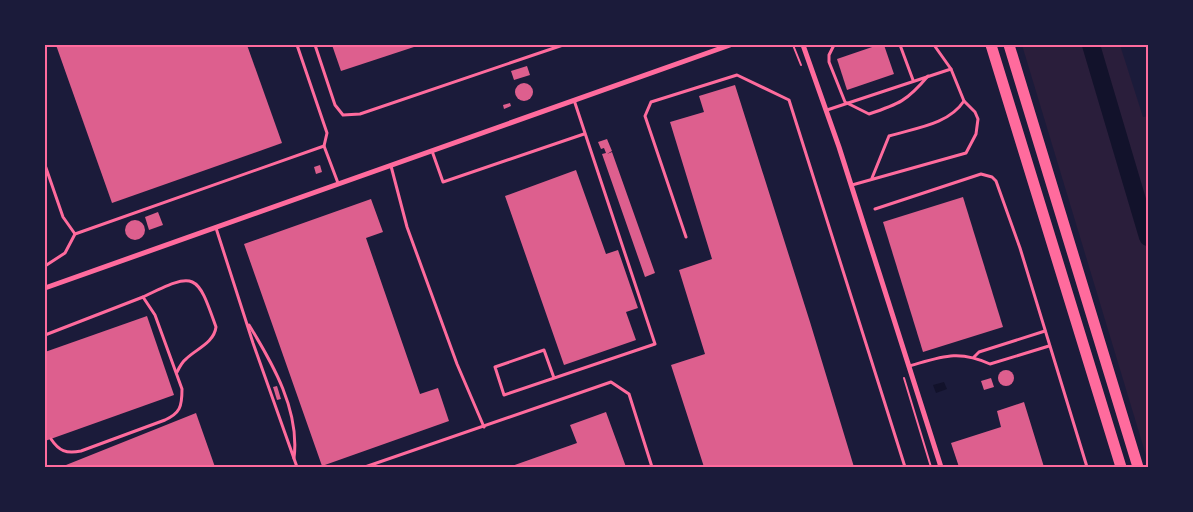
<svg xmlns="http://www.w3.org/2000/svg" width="1193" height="512" font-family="'Sofia Sans Condensed',sans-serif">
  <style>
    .green { fill: #2a1e3b }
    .water { fill: #12122b }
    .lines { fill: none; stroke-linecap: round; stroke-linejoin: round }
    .river { stroke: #12122b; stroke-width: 18 }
    .building { fill: #dd5f8e }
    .path { stroke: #ff6b9d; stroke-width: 2 }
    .service { stroke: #ff6b9d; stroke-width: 3 }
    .minor { stroke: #ff6b9d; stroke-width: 5 }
    .motorway { stroke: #ff6b9d; stroke-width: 11 }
    .neatline { fill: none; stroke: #ff6b9d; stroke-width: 2 }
  </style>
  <rect width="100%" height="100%" fill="#1b1b3a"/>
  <!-- green -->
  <polygon class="green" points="1022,45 1120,45 1143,117 1148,116 1148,462"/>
  <!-- water -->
  <polygon class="water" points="944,382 947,389 936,393 933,385"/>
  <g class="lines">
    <!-- river -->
    <polyline class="river" points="1091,45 1148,237"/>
  </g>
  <!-- building -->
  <g class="building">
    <polygon points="56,45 247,45 282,143 112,203"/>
    <polygon points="332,45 420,45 341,71"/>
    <polygon points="878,45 884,45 894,74 847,90 837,59"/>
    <polygon points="527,66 530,75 514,80 511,71"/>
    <circle cx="524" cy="92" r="9"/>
    <polygon points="735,85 810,322 854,467 704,467 671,365 705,354 679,270 712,259 670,122 704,112 699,96"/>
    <polygon points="510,103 511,106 504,109 503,105"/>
    <polygon points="607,139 612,151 607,154 612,152 655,273 645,277 602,154 606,153 604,148 601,149 598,142"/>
    <polygon points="320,165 322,172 316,174 314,167"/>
    <polygon points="576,170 606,254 618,250 638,308 626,312 636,340 564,365 505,196"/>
    <polygon points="963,197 1003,327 923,352 883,222"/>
    <polygon points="371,199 383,232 366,238 420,394 438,388 449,421 322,466 244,244"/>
    <polygon points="158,212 163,225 149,230 145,217"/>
    <circle cx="135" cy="230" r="10"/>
    <polygon points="147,316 174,395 45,441 45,352"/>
    <circle cx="1006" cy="378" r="8"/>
    <polygon points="991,378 994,387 984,390 981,381"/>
    <polygon points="277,386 281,399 277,400 273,387"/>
    <polygon points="1024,402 1044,467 959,467 951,443 1001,427 997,411"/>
    <polygon points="606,412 626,467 509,467 577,443 570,425"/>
    <polygon points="196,413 215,467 61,467"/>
  </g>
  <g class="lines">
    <!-- path -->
    <g class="path">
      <polyline points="793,45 801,65"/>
      <polyline points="904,378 931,467"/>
    </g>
    <!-- service -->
    <g class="service">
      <polyline points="297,45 327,133 324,146"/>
      <polyline points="315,45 335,105 343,115 360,114 563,45"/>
      <path d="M 834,45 L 829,55 L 829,62 L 845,102 L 869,114 C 899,104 907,101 928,76"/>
      <polyline points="900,45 913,80"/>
      <polyline points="827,110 951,69 934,45"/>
      <polyline points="432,151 443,182 584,134"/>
      <polyline points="45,165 63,217 75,234"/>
      <polyline points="391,166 407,227 457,364 484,427"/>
      <path d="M 872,178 L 889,136 C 915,128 948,125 964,101"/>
      <polyline points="852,185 966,153 976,134 978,119 975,112 964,101 951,69"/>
      <polyline points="875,209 981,174 992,177 996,181 1020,248 1087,467"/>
      <polyline points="216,228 253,343 297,467"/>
      <polyline points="686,237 645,116 651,102 737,75 789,100 905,467"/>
      <polyline points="45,266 65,253 75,234 324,146 338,183"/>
      <path d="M 143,297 C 196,271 197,273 216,327 C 214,343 196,349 186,359 C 182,362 179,368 177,372"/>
      <path d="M 249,325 C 273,364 300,411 294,458"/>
      <path d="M 45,335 L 143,297 L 155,315 L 182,389 C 182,407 180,413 165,420 L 81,451 C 66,454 59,451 51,439"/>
      <polyline points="974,357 979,352 1045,331"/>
      <path d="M 909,366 C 941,357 958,349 990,364 L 1049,346"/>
      <polyline points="554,378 544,350 495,367 504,395 655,344 574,100"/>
      <polyline points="365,467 611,382 629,394 652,467"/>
    </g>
    <!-- minor -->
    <g class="minor">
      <polyline points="803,45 839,147 941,467"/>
      <polyline points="45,288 730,45"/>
    </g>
    <!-- motorway -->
    <g class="motorway">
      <polyline points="991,45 1121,467"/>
      <polyline points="1009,45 1138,467"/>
    </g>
  </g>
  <!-- border -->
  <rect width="1193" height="512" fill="none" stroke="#1b1b3a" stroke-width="92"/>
  <rect x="46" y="46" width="1101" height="420" class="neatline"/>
</svg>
